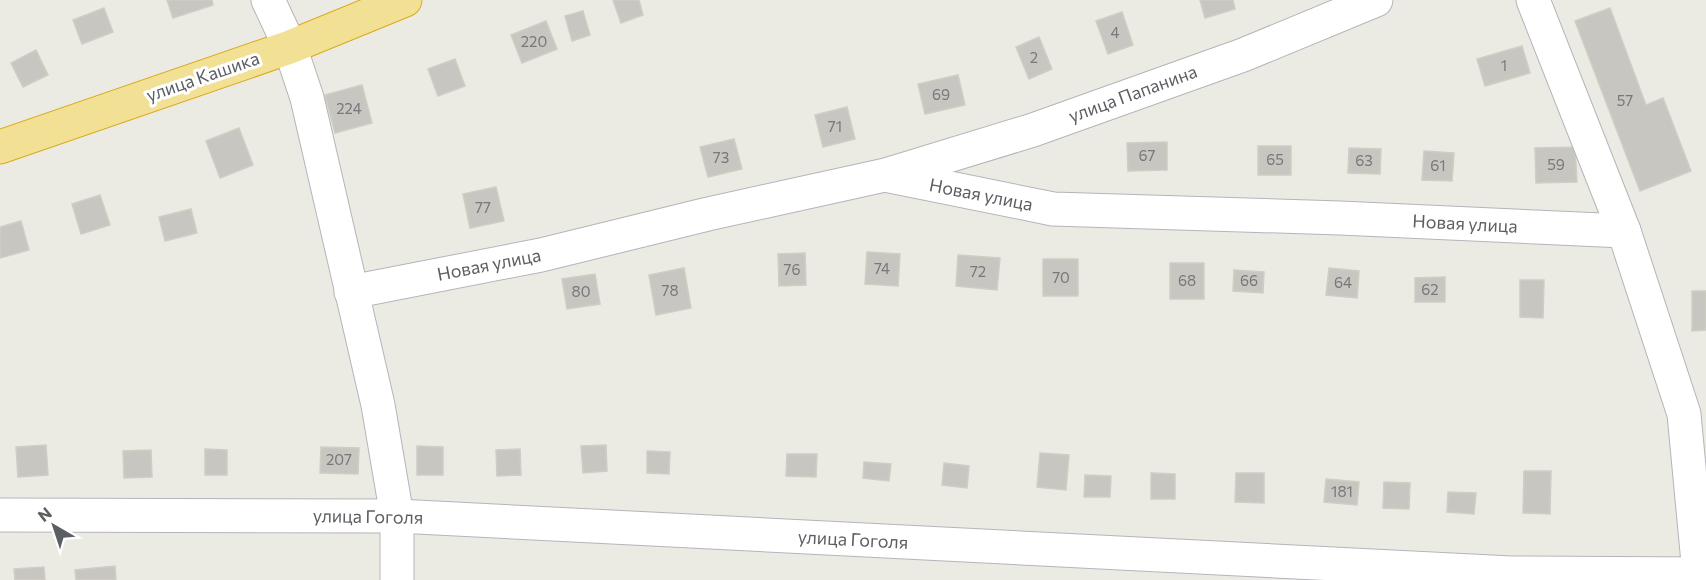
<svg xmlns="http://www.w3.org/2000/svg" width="1706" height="580" font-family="Commissioner,sans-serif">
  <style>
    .building { fill: #c8c6c0; stroke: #d0cdc2; stroke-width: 1.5 }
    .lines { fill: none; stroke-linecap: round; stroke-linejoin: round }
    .minor-casing { stroke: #b4b5b9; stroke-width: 35 }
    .highway-casing { stroke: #d8aa18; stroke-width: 35 }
    .minor { stroke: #fff; stroke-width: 33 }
    .highway { stroke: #f2e195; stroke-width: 33 }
    .labels { text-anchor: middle; stroke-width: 6; stroke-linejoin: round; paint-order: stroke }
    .number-label { font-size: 15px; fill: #76787a }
    .street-label { font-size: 18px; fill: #5b5e62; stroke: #fff }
  </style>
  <rect width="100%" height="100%" fill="#ecebe3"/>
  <!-- building -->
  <g class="building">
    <polygon points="167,0 212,0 213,5 173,18"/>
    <polygon points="613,0 639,0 643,15 621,23"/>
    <polygon points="1200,0 1233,0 1235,9 1205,18"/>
    <polygon points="104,8 113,32 82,44 73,20"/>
    <polygon points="1610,8 1646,105 1663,98 1691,171 1640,191 1575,21"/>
    <polygon points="583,11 590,35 572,41 565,16"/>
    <polygon points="1122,12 1133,45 1108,54 1096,21"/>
    <polygon points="546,21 557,49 522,63 511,35"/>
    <polygon points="1039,37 1052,69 1029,79 1016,47"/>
    <polygon points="1522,46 1530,73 1485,86 1477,59"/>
    <polygon points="36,50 48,75 23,87 11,63"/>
    <polygon points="455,59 465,86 438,96 428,69"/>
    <polygon points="958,75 965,105 925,114 918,84"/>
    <polygon points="362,85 372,123 335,133 325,95"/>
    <polygon points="847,107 855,139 823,147 815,115"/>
    <polygon points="239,128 253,165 220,178 206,141"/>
    <polygon points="734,139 742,169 708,177 700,147"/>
    <polygon points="1167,142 1167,170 1128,171 1127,143"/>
    <rect x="1258" y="146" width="33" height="29"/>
    <polygon points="1575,147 1577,182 1536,183 1535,148"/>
    <polygon points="1349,148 1381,149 1380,174 1348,173"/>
    <polygon points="1424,151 1454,153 1452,181 1422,180"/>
    <polygon points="496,187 504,221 470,228 463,194"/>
    <polygon points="100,195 110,225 81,234 72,204"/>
    <polygon points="191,209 197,233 165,241 159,217"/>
    <polygon points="21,221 29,250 0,258 0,227"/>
    <polygon points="867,252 900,254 898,286 865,284"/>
    <polygon points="805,253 806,285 779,286 778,254"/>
    <polygon points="958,255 1000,258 997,290 956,286"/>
    <rect x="1043" y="259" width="35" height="37"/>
    <rect x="1170" y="263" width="34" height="36"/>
    <polygon points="684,268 691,308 656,315 649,275"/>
    <polygon points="1329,268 1359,271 1357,298 1326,295"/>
    <polygon points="1234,270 1264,272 1263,293 1233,291"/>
    <polygon points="595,274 600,304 567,309 562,279"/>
    <polygon points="1445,277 1445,302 1415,302 1415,278"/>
    <polygon points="1520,280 1544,280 1543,318 1520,317"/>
    <polygon points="1692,291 1706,291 1706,330 1692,331"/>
    <polygon points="46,445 48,475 18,477 16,447"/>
    <polygon points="606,445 607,471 583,473 581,446"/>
    <polygon points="417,446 443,447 443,475 417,475"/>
    <polygon points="321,447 359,448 358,474 320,473"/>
    <polygon points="205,449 227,450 227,475 205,475"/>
    <polygon points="520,449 521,475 497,476 496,450"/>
    <polygon points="151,450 152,477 124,478 123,451"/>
    <polygon points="647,451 670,452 669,474 647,473"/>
    <polygon points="1040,453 1069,455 1066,490 1037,487"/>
    <polygon points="787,454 817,454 816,477 786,476"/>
    <polygon points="864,462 891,464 889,481 863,478"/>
    <polygon points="944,463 969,466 967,488 942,485"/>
    <polygon points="1524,471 1551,471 1550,514 1523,513"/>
    <polygon points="1151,473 1175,474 1175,499 1151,499"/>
    <polygon points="1236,473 1264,473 1264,503 1235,502"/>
    <polygon points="1085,475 1111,476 1110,497 1084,497"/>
    <polygon points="1326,479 1359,482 1357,505 1324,502"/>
    <polygon points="1384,482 1410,483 1409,509 1383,508"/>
    <polygon points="1448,492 1476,493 1474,514 1447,512"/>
    <polygon points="115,566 116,580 76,580 75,570"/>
    <polygon points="44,567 45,580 15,580 14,569"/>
  </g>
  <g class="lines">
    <defs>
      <g id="minor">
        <polyline points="268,0 290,47 307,98 378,405 397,516 397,580"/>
        <polyline points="1533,0 1624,231 1684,414 1699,573"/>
        <polyline points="889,174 1033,130 1243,55 1376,0"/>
        <polyline points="351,292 541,255 708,214 885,175 1053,209 1340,218 1624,231"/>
        <polyline points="0,515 397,516 1511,573 1706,574"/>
      </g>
      <polyline id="highway" points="0,147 290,47 405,0"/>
    </defs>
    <!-- minor casing -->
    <use href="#minor" class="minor-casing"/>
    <!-- highway casing -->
    <use href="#highway" class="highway-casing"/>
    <!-- minor -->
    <use href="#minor" class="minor"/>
    <!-- highway -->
    <use href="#highway" class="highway"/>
  </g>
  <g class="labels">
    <!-- number labels -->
    <g class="number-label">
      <text x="1115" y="38">4</text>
      <text x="534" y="47">220</text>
      <text x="1034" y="63">2</text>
      <text x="1504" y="71">1</text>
      <text x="941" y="100">69</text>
      <text x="1625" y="106">57</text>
      <text x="349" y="114">224</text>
      <text x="835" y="132">71</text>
      <text x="1147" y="161">67</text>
      <text x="721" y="163">73</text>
      <text x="1275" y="165">65</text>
      <text x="1364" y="166">63</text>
      <text x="1556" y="170">59</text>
      <text x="1438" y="171">61</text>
      <text x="483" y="213">77</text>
      <text x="882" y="274">74</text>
      <text x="792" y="275">76</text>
      <text x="978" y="277">72</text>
      <text x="1061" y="283">70</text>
      <text x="1187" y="286">68</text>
      <text x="1249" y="286">66</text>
      <text x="1343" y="288">64</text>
      <text x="1430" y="295">62</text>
      <text x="670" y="296">78</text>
      <text x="581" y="297">80</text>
      <text x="339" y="465">207</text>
      <text x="1342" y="497">181</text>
    </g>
    <!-- street labels -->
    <g class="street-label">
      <text transform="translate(203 77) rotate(-19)" y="6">улица Кашика</text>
      <text transform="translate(1133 94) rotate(-20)" y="6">улица Папанина</text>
      <text transform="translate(981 195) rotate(11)" y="6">Новая улица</text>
      <text transform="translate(1465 224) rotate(3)" y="6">Новая улица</text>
      <text transform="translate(489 265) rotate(-11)" y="6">Новая улица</text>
      <text transform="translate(368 517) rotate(1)" y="6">улица Гоголя</text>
      <text transform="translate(853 540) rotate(3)" y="6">улица Гоголя</text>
    </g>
  </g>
  <!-- north arrow -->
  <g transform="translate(54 526) rotate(321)" stroke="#ffffff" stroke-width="4.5" paint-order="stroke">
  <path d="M0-4.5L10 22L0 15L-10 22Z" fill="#5b5e62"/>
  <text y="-9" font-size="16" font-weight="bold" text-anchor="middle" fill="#5b5e62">N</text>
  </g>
</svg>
